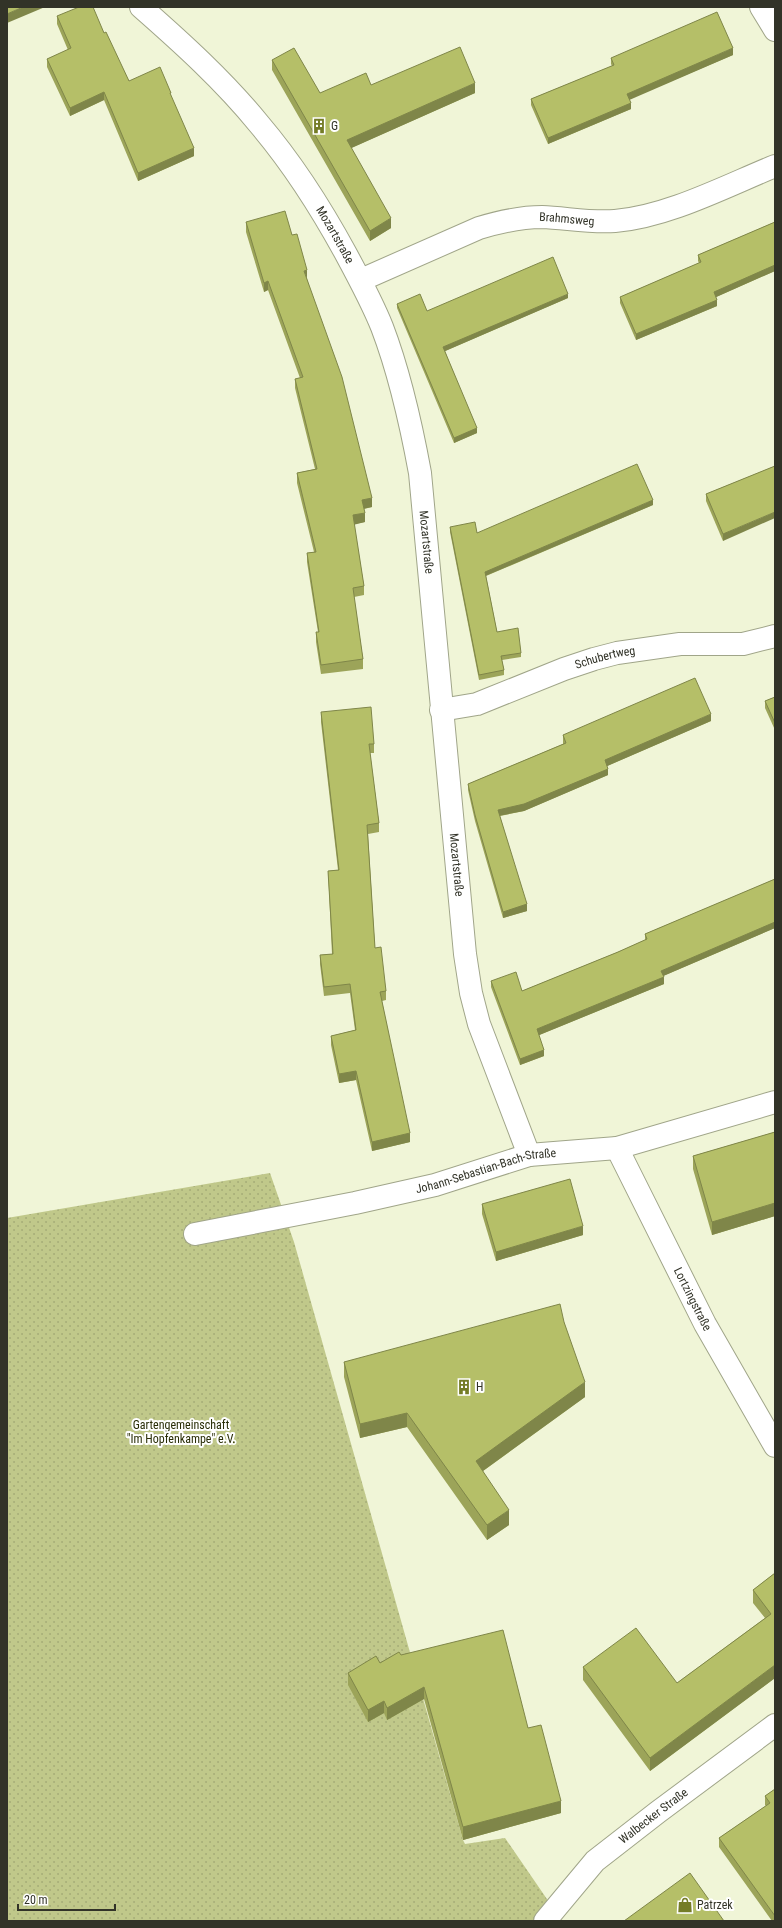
<svg xmlns="http://www.w3.org/2000/svg" width="782" height="1928" font-family="'Roboto Condensed',sans-serif">
  <style>
    .green { fill: url(#green-dots) }
    .lines { fill: none; stroke-linecap: round; stroke-linejoin: round }
    .street-casing { stroke: #a0a589; stroke-width: 24 }
    .secondary-casing { stroke: #a0a589; stroke-width: 24 }
    .street { stroke: #fff; stroke-width: 22 }
    .secondary { stroke: #fff; stroke-width: 22 }
    .wall { fill: #9ca459 }
    .shaded-wall { fill: #7f8649 }
    .building { fill: #b5bf68; stroke: #7f8649 }
    .labels { text-anchor: middle; stroke-width: 4; stroke-linejoin: round; paint-order: stroke }
    .poi-label { font-size: 12px; fill: #323328; stroke: #fff; text-anchor: start }
    .street-label { font-size: 12px; fill: #323328; stroke: #fff }
    .park-label { font-size: 12px; fill: #292d06; stroke: #fff }
  </style>
  <defs>
    <pattern id="green-dots" width="8" height="8" patternUnits="userSpaceOnUse"><rect width="8" height="8" fill="#c0c88a"/><path d="M2 2h.1M6 6h.1" fill="none" stroke="#a5ac77" stroke-width="1.8" stroke-linecap="round"/></pattern>
  </defs>
  <rect width="100%" height="100%" fill="#f0f5d7"/>
  <!-- green -->
  <polygon class="green" points="270,1173 294,1242 463,1840 465,1844 505,1838 562,1921 7,1921 7,1218"/>
  <g class="lines">
    <defs>
      <g id="street">
        <path id="s1" d="M 141,7 C 182,43 224,81 259,124 C 293,164 321,208 346,254 C 359,278 372,302 382,327 C 400,374 411,424 420,473 L 465,954 L 471,993 L 479,1024 L 529,1155"/>
        <polyline points="761,7 775,30"/>
        <path id="s2" d="M 361,280 L 479,228 C 499,222 520,217 542,217 C 566,218 591,223 615,221 C 667,217 726,186 775,166"/>
        <path id="s3" d="M 441,710 L 477,704 L 564,669 L 594,659 L 617,653 L 680,644 L 743,644 L 775,636"/>
        <path id="s4" d="M 617,1148 L 705,1324 L 775,1446"/>
        <path id="s5" d="M 195,1234 L 355,1203 L 435,1185 L 529,1155 L 617,1148 L 775,1102"/>
      </g>
      <g id="secondary">
        <path id="s6" d="M 545,1921 L 595,1861 L 658,1812 L 775,1725"/>
      </g>
    </defs>
    <!-- street casing -->
    <use href="#street" class="street-casing"/>
    <!-- secondary casing -->
    <use href="#secondary" class="secondary-casing"/>
    <!-- street -->
    <use href="#street" class="street"/>
    <!-- secondary -->
    <use href="#secondary" class="secondary"/>
  </g>
  <!-- wall -->
  <g class="wall">
    <polygon points="57,16 104,33 129,81 171,97 194,156 138,181 104,100 70,116 47,67 47,59 68,50 57,24"/>
    <polygon points="733,55 629,99 631,109 548,144 531,105 531,99 612,66 611,64 611,58"/>
    <polygon points="272,60 320,93 371,85 475,93 351,148 391,228 370,241 272,70"/>
    <polygon points="246,222 292,235 307,279 372,507 364,509 365,522 354,524 364,586 364,595 354,597 363,659 363,669 321,674 316,642 316,632 318,632 307,562 307,553 314,552 297,483 297,473 315,469 295,388 295,379 300,378 268,290 264,292 246,232"/>
    <polygon points="775,222 775,271 716,297 717,306 636,340 620,303 620,297 699,263 698,261 698,255"/>
    <polygon points="568,298 445,351 477,433 454,443 397,308 397,304 427,311"/>
    <polygon points="775,466 723,541 706,501 706,494"/>
    <polygon points="653,505 486,576 497,632 521,653 521,657 502,660 504,670 504,675 479,680 450,532 450,527 477,533"/>
    <polygon points="775,697 775,730 765,708 765,701"/>
    <polygon points="321,712 374,744 374,753 370,753 379,823 379,832 368,834 375,948 386,991 386,1000 382,1001 410,1142 372,1151 356,1080 339,1083 331,1045 331,1036 355,1030 350,993 324,996 320,964 320,955 332,954 328,871 338,870 321,722"/>
    <polygon points="711,721 607,766 608,775 524,811 500,816 527,911 503,918 475,821 468,790 468,784 563,744 563,735"/>
    <polygon points="775,879 775,928 663,976 664,984 539,1035 544,1056 520,1065 491,987 491,981 522,991 618,952 645,940 645,934"/>
    <polygon points="775,1132 775,1216 712,1235 693,1169 693,1156"/>
    <polygon points="482,1204 583,1235 496,1261 482,1214"/>
    <polygon points="564,1322 585,1397 483,1471 509,1525 487,1540 407,1427 360,1438 344,1377 344,1362"/>
    <polygon points="775,1573 775,1678 650,1771 583,1680 583,1667 677,1683 765,1618 753,1603 753,1590"/>
    <polygon points="401,1655 528,1728 561,1813 463,1840 424,1699 387,1720 384,1713 368,1722 348,1685 348,1673 380,1663"/>
    <polygon points="775,1789 775,1921 772,1921 719,1847 719,1838 766,1806 765,1805 765,1796"/>
  </g>
  <!-- shaded-wall -->
  <g class="shaded-wall">
    <polygon points="23,7 45,7 7,23 7,14"/>
    <polygon points="733,48 733,55 627,101 627,94"/>
    <polygon points="475,83 475,93 347,150 347,140"/>
    <polygon points="104,92 104,100 70,116 70,108"/>
    <polygon points="631,103 631,109 548,144 548,138"/>
    <polygon points="194,148 194,156 138,181 138,173"/>
    <polygon points="391,218 391,228 370,241 370,231"/>
    <polygon points="775,265 775,271 714,298 714,292"/>
    <polygon points="307,270 307,279 304,271"/>
    <polygon points="268,281 268,290 264,292 264,283"/>
    <polygon points="568,294 568,298 443,352 443,347"/>
    <polygon points="717,300 717,306 636,340 636,334"/>
    <polygon points="477,428 477,433 454,443 454,438"/>
    <polygon points="372,498 372,507 362,509 362,500"/>
    <polygon points="653,500 653,505 485,576 485,572"/>
    <polygon points="775,512 775,518 723,541 723,534"/>
    <polygon points="365,513 365,522 353,525 353,515"/>
    <polygon points="711,714 711,721 605,767 605,760"/>
    <polygon points="608,769 608,775 524,811 498,816 498,810"/>
    <polygon points="527,904 527,911 503,918 503,912"/>
    <polygon points="775,922 775,928 661,977 661,971"/>
    <polygon points="664,977 664,984 537,1036 537,1029"/>
    <polygon points="544,1050 544,1056 520,1065 520,1059"/>
    <polygon points="356,1071 356,1080 339,1083 339,1074"/>
    <polygon points="410,1133 410,1142 372,1151 372,1142"/>
    <polygon points="775,1203 775,1216 712,1235 712,1222"/>
    <polygon points="583,1226 583,1235 496,1261 496,1252"/>
    <polygon points="585,1382 585,1397 476,1476 476,1461"/>
    <polygon points="407,1413 407,1427 360,1438 360,1424"/>
    <polygon points="509,1510 509,1525 487,1540 487,1525"/>
    <polygon points="775,1665 775,1678 650,1771 650,1758"/>
    <polygon points="424,1687 424,1699 387,1720 387,1708"/>
    <polygon points="384,1701 384,1713 368,1722 368,1710"/>
    <polygon points="561,1801 561,1813 463,1840 463,1827"/>
  </g>
  <!-- building -->
  <g class="building">
    <polygon points="7,7 23,7 7,14"/>
    <polygon points="79,7 93,7 104,33 106,32 129,81 160,67 171,93 170,93 194,148 138,173 104,92 70,108 47,59 71,48 57,16"/>
    <polygon points="717,12 733,48 627,94 631,103 548,138 531,99 614,65 611,58"/>
    <polygon points="460,47 475,83 347,140 391,218 370,231 272,60 294,48 320,93 366,73 371,85"/>
    <polygon points="285,211 292,235 297,234 307,270 304,271 342,377 372,498 362,500 365,513 353,515 364,586 353,588 363,659 321,665 316,632 319,632 307,553 316,552 297,473 317,469 295,379 303,377 268,281 264,283 246,222"/>
    <polygon points="775,222 775,265 714,292 717,300 636,334 620,297 701,262 698,255"/>
    <polygon points="553,257 568,294 443,347 477,428 454,438 397,304 420,294 427,311"/>
    <polygon points="637,464 653,500 485,572 497,632 518,628 521,653 501,656 504,670 479,675 450,527 475,522 477,533"/>
    <polygon points="775,466 775,512 723,534 706,494"/>
    <polygon points="695,678 711,714 605,760 608,769 524,804 498,810 527,904 503,912 475,815 468,784 566,743 563,735"/>
    <polygon points="775,697 775,723 765,701"/>
    <polygon points="371,707 374,744 369,744 379,823 367,825 375,948 381,947 386,991 380,992 410,1133 372,1142 356,1071 339,1074 331,1036 356,1030 350,984 324,987 320,955 333,954 328,871 339,870 321,712"/>
    <polygon points="775,879 775,922 661,971 664,977 537,1029 544,1050 520,1059 491,981 516,972 522,991 618,952 647,939 645,934"/>
    <polygon points="775,1132 775,1203 712,1222 693,1156"/>
    <polygon points="570,1179 583,1226 496,1252 482,1204"/>
    <polygon points="560,1304 564,1322 585,1382 476,1461 509,1510 487,1525 407,1413 360,1424 344,1362"/>
    <polygon points="775,1573 775,1665 650,1758 583,1667 636,1628 677,1683 771,1614 753,1590"/>
    <polygon points="503,1630 528,1728 541,1725 561,1801 463,1827 424,1687 387,1708 384,1701 368,1710 348,1673 376,1656 380,1663 399,1652 401,1655"/>
    <polygon points="775,1789 775,1916 719,1838 770,1803 765,1796"/>
    <polygon points="690,1873 724,1921 624,1921"/>
  </g>
  <!-- icons -->
  <defs>
    <symbol id="building-bare" viewBox="-9 -9 18 18"><path d="M-4-6H4V6H1V3H-1V6H-4ZM-2.5-4.3h1.7v1.8h-1.7ZM.8-4.3h1.7v1.8H.8ZM-2.5-1h1.7V.8h-1.7ZM.8-1h1.7V.8H.8Z" fill="#747c26" stroke="#fff" stroke-width="2.5" paint-order="stroke"/></symbol>
    <symbol id="shop-bare" viewBox="-9 -9 18 18"><path d="M-5-2.5h2.3a2.7 3.5 0 0 1 5.4 0H5L5.5 6h-11ZM-1.5-2.5h3a1.5 2.3 0 0 0-3 0Z" fill="#747c26" stroke="#fff" stroke-width="2.5" paint-order="stroke"/></symbol>
  </defs>
  <g fill-rule="evenodd">
    <use href="#building-bare" x="308" y="115" width="22" height="22"/>
    <use href="#building-bare" x="453" y="1376" width="22" height="22"/>
    <use href="#shop-bare" x="674" y="1894" width="22" height="22"/>
  </g>
  <g class="labels">
    <!-- poi labels -->
    <g class="poi-label">
      <text x="331" y="130">G</text>
      <text x="476" y="1391">H</text>
      <text x="697" y="1909">Patrzek</text>
    </g>
    <!-- street labels -->
    <g class="street-label">
      <text dy="4" stroke="none"><textPath href="#s2" startOffset="218">Brahmsweg</textPath></text>
      <text dy="4" stroke="none"><textPath href="#s1" startOffset="301">Mozartstraße</textPath></text>
      <text dy="4" stroke="none"><textPath href="#s1" startOffset="625">Mozartstraße</textPath></text>
      <text dy="4" stroke="none"><textPath href="#s3" startOffset="173">Schubertweg</textPath></text>
      <text dy="4" stroke="none"><textPath href="#s1" startOffset="949">Mozartstraße</textPath></text>
      <text dy="4" stroke="none"><textPath href="#s5" startOffset="298">Johann-Sebastian-Bach-Straße</textPath></text>
      <text dy="4" stroke="none"><textPath href="#s4" startOffset="169">Lortzingstraße</textPath></text>
      <text dy="4" stroke="none"><textPath href="#s6" startOffset="152">Walbecker Straße</textPath></text>
    </g>
    <!-- park labels -->
    <g class="park-label">
      <text x="181" y="1429">Gartengemeinschaft<tspan x="181" dy="14">"Im Hopfenkampe" e.V.</tspan></text>
    </g>
  </g>
  <!-- border -->
  <rect width="782" height="1928" fill="none" stroke="#323328" stroke-width="16"/>
  <!-- scale -->
  <path d="M18 1904v6h97v-6" fill="none" stroke="#323328" stroke-width="2"/>
  <text x="24" y="1904" font-size="12" fill="#323328" stroke="#ffffff" stroke-width="3" paint-order="stroke">20 m</text>
</svg>
